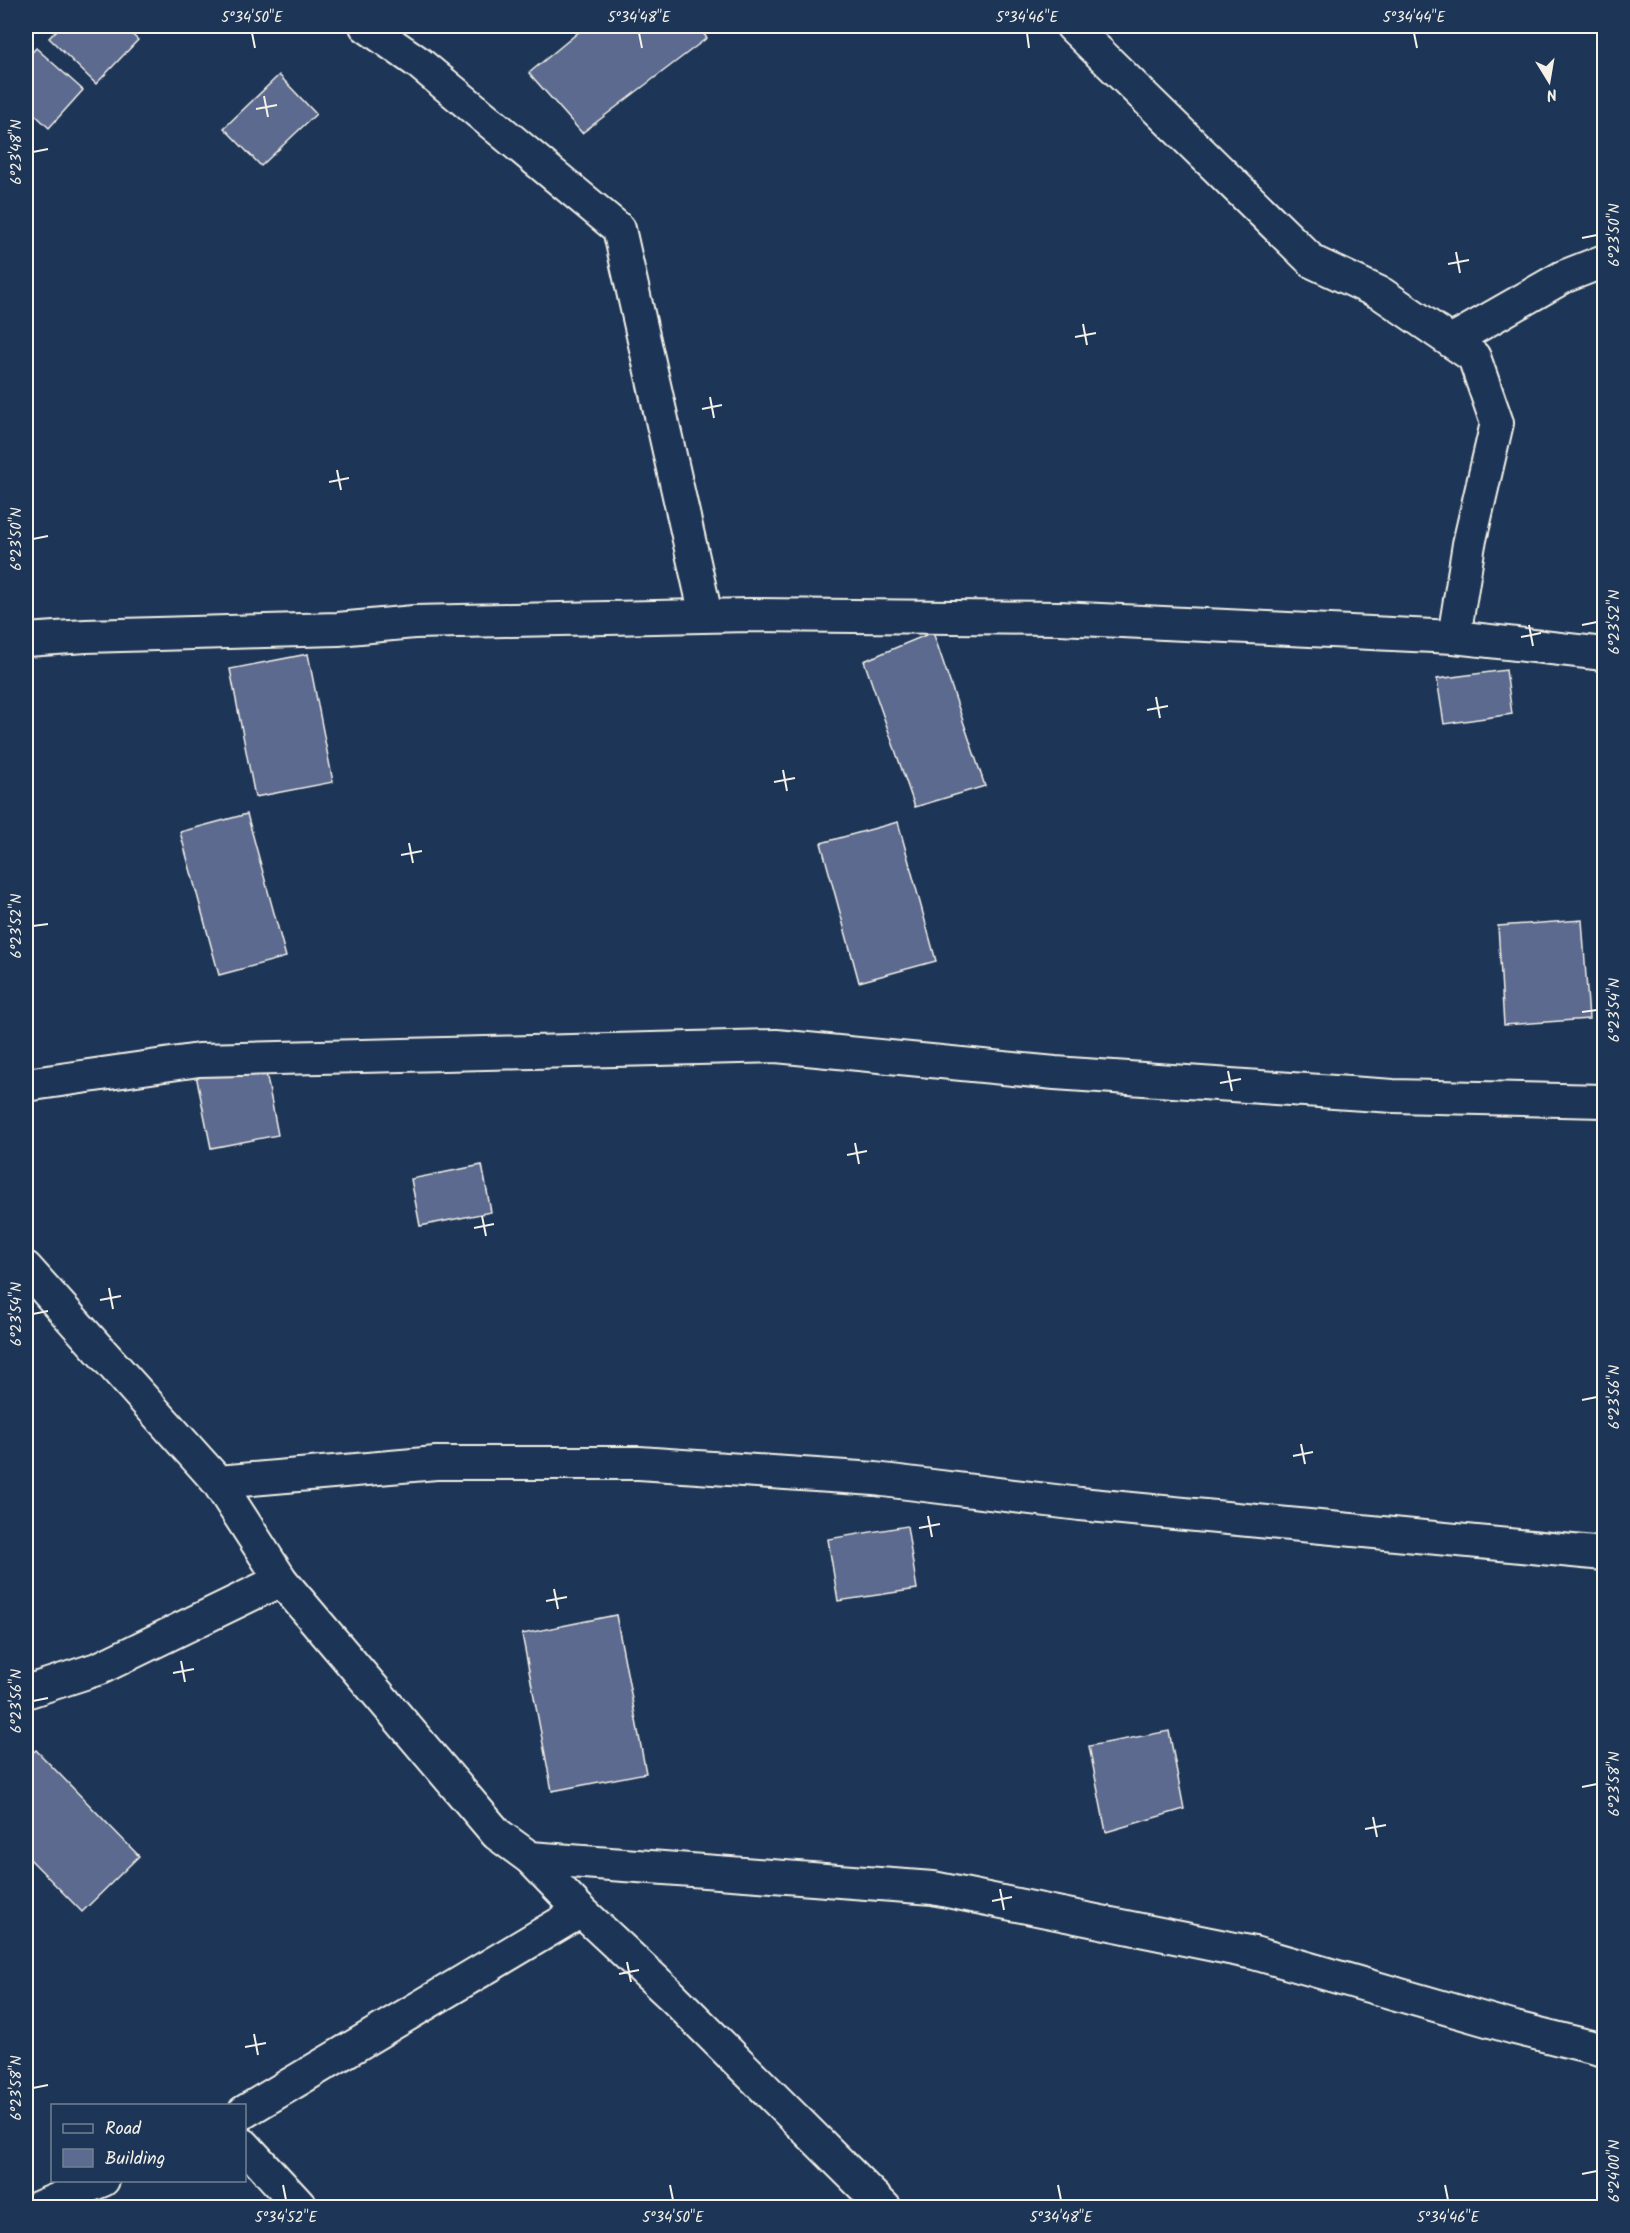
<svg xmlns="http://www.w3.org/2000/svg" width="1630" height="2233" font-family="Kalam,sans-serif">
  <style>
    .building { fill: #5c6b90; stroke: #f4f1e8; stroke-width: 1.5 }
    .lines { fill: none; stroke-linecap: round; stroke-linejoin: round }
    .minor-casing { stroke: #f4f1e8; stroke-width: 36 }
    .minor { stroke: #1d3557; stroke-width: 32 }
    .ticks { fill: none; stroke: #f4f1e8; stroke-width: 2 }
    .neatline { fill: none; stroke: #f4f1e8; stroke-width: 2 }
    .ticks-label { font-size: 15px; text-anchor: middle; fill: #f4f1e8 }
  </style>
  <rect width="100%" height="100%" fill="#1d3557"/>
  <filter id="ink" filterUnits="userSpaceOnUse"><feTurbulence type="fractalNoise" baseFrequency=".0167" numOctaves="2"/><feDisplacementMap in="SourceGraphic" scale="12" xChannelSelector="R" yChannelSelector="G"/><feConvolveMatrix kernelMatrix="1 2 1 2 8 2 1 2 1" color-interpolation-filters="sRGB"/></filter>
  <g filter="url(#ink)">
    <!-- building -->
    <g class="building">
      <polygon points="61,26 123,26 138,40 96,84 49,38"/>
      <polygon points="586,26 697,26 707,38 582,133 529,73"/>
      <polygon points="36,48 83,90 49,128 26,106 26,59"/>
      <polygon points="279,75 316,114 261,166 224,128"/>
      <polygon points="933,632 985,786 915,807 864,661"/>
      <polygon points="308,654 333,782 255,797 230,669"/>
      <polygon points="1506,670 1512,714 1444,724 1437,679"/>
      <polygon points="247,814 286,957 219,975 180,832"/>
      <polygon points="898,822 936,961 859,982 821,843"/>
      <polygon points="1582,920 1589,1019 1504,1025 1498,926"/>
      <polygon points="264,1062 278,1135 211,1148 196,1075"/>
      <polygon points="482,1165 491,1212 420,1226 411,1179"/>
      <polygon points="907,1526 917,1589 838,1601 828,1539"/>
      <polygon points="1604,1581 1604,1609 1599,1582"/>
      <polygon points="616,1615 646,1773 552,1791 522,1634"/>
      <polygon points="1169,1731 1184,1809 1106,1832 1089,1746"/>
      <polygon points="36,1750 139,1856 82,1912 26,1855 26,1758"/>
    </g>
    <g class="lines">
      <defs>
        <g id="minor">
          <polyline points="366,26 419,63 619,229 703,602"/>
          <polyline points="1072,26 1313,262 1382,294 1474,357 1497,423 1469,544 1454,637"/>
          <polyline points="1451,341 1563,277 1604,261"/>
          <polyline points="26,640 86,636 338,629 414,622 750,615 1059,618 1454,637 1604,654"/>
          <polyline points="26,1085 199,1060 776,1046 1055,1073 1393,1096 1604,1101"/>
          <polyline points="26,1268 218,1482 281,1580 497,1834 530,1858 581,1911 673,1997 885,2208"/>
          <polyline points="218,1482 436,1463 639,1463 875,1479 1080,1504 1604,1554"/>
          <polyline points="26,1692 100,1668 281,1580"/>
          <polyline points="530,1858 933,1888 1254,1953 1515,2028 1604,2050"/>
          <polyline points="244,2112 581,1911"/>
          <polyline points="244,2145 302,2208"/>
          <polyline points="37,2208 103,2180"/>
        </g>
      </defs>
      <!-- minor casing -->
      <use href="#minor" class="minor-casing"/>
      <!-- minor -->
      <use href="#minor" class="minor"/>
    </g>
  </g>
  <!-- ticks -->
  <path class="ticks" d="M 252,33 L 255,48M 639,33 L 642,48M 1027,33 L 1029,48M 1414,33 L 1417,48M 264,96 L 268,117M 256,109 L 277,105M 33,152 L 48,149M 1582,238 L 1597,235M 1456,252 L 1460,273M 1448,264 L 1469,260M 1083,324 L 1087,345M 1075,337 L 1096,333M 710,397 L 714,418M 702,409 L 722,405M 337,470 L 341,490M 329,482 L 349,478M 33,539 L 48,536M 1529,625 L 1533,646M 1582,625 L 1597,622M 1521,637 L 1541,633M 1156,697 L 1160,718M 1147,710 L 1168,706M 783,770 L 787,791M 774,782 L 795,778M 409,843 L 413,863M 401,855 L 422,851M 33,926 L 48,924M 1582,1012 L 1597,1010M 1228,1071 L 1232,1091M 1220,1083 L 1241,1079M 855,1143 L 859,1164M 847,1155 L 867,1151M 482,1216 L 486,1236M 474,1228 L 494,1224M 109,1288 L 113,1309M 100,1300 L 121,1296M 33,1314 L 48,1311M 1582,1400 L 1597,1397M 1301,1444 L 1305,1464M 1293,1456 L 1313,1452M 928,1516 L 932,1537M 919,1528 L 940,1524M 554,1589 L 558,1609M 546,1601 L 567,1597M 181,1661 L 185,1682M 173,1673 L 194,1669M 33,1701 L 48,1698M 1582,1787 L 1597,1784M 1373,1817 L 1377,1837M 1365,1829 L 1386,1825M 1000,1889 L 1004,1910M 992,1901 L 1012,1897M 627,1962 L 631,1982M 619,1974 L 639,1970M 254,2034 L 258,2055M 245,2047 L 266,2043M 33,2088 L 48,2085M 1582,2174 L 1597,2171M 283,2185 L 286,2200M 670,2185 L 673,2200M 1058,2185 L 1061,2200M 1445,2185 L 1448,2200"/>
  <!-- margin -->
  <rect width="1630" height="2233" fill="none" stroke="#1d3557" stroke-width="66"/>
  <!-- legend -->
  <rect x="51" y="2104" width="195" height="78" fill="#1d3557" stroke="#738091" stroke-width="1.5"/>
  <rect x="63" y="2124" width="30" height="9" fill="#1d3557" stroke="#738091" stroke-width="1.5"/>
  <text x="105" y="2134" font-size="18" fill="#f4f1e8">Road</text>
  <rect x="63" y="2149" width="30" height="18" fill="#5c6b90" stroke="#738091" stroke-width="1.5"/>
  <text x="105" y="2164" font-size="18" fill="#f4f1e8">Building</text>
  <!-- north arrow -->
  <g transform="translate(1549 81) rotate(169)" stroke="#1d3557" stroke-width="4.5" paint-order="stroke">
  <path d="M0-4.5L10 22L0 15L-10 22Z" fill="#f4f1e8"/>
  <text y="-9" font-size="16" font-weight="bold" text-anchor="middle" fill="#f4f1e8">N</text>
  </g>
  <rect x="33" y="33" width="1564" height="2167" class="neatline"/>
  <g class="ticks-label">
    <text x="252" y="22">5°34'50"E</text>
    <text x="639" y="22">5°34'48"E</text>
    <text x="1027" y="22">5°34'46"E</text>
    <text x="1414" y="22">5°34'44"E</text>
    <text transform="translate(16 152) rotate(-90)" y="5">6°23'48"N</text>
    <text transform="translate(1614 235) rotate(-90)" y="5">6°23'50"N</text>
    <text transform="translate(16 539) rotate(-90)" y="5">6°23'50"N</text>
    <text transform="translate(1614 622) rotate(-90)" y="5">6°23'52"N</text>
    <text transform="translate(16 926) rotate(-90)" y="5">6°23'52"N</text>
    <text transform="translate(1614 1010) rotate(-90)" y="5">6°23'54"N</text>
    <text transform="translate(16 1314) rotate(-90)" y="5">6°23'54"N</text>
    <text transform="translate(1614 1397) rotate(-90)" y="5">6°23'56"N</text>
    <text transform="translate(16 1701) rotate(-90)" y="5">6°23'56"N</text>
    <text transform="translate(1614 1784) rotate(-90)" y="5">6°23'58"N</text>
    <text transform="translate(16 2088) rotate(-90)" y="5">6°23'58"N</text>
    <text transform="translate(1614 2171) rotate(-90)" y="5">6°24'00"N</text>
    <text x="286" y="2222">5°34'52"E</text>
    <text x="673" y="2222">5°34'50"E</text>
    <text x="1061" y="2222">5°34'48"E</text>
    <text x="1448" y="2222">5°34'46"E</text>
  </g>
</svg>
